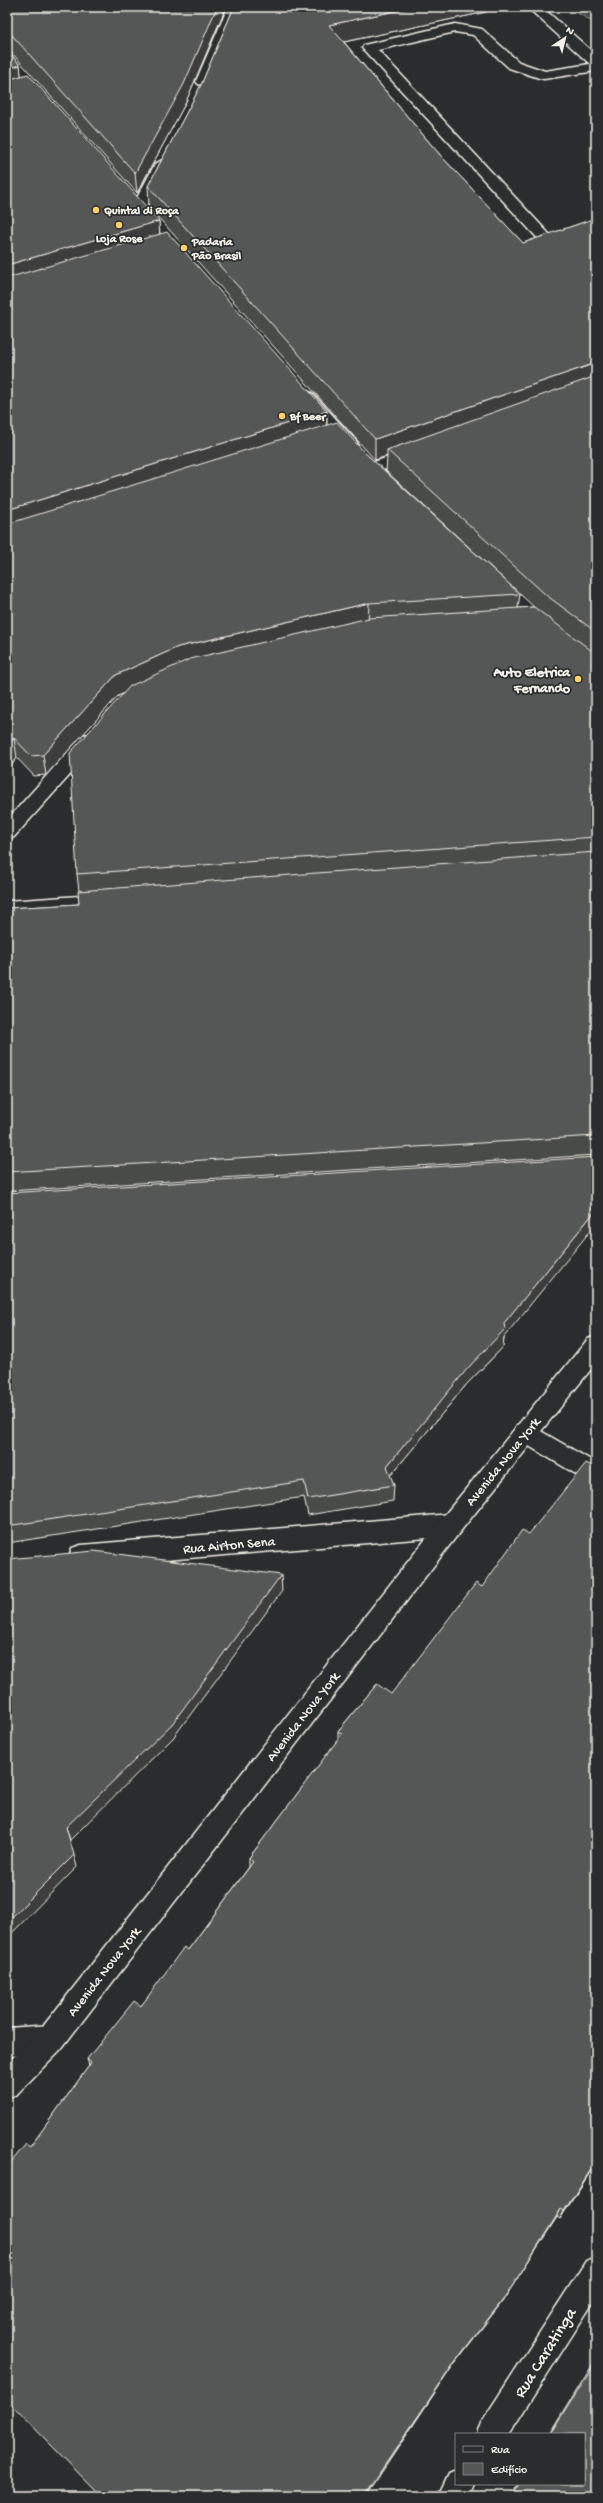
<svg xmlns="http://www.w3.org/2000/svg" width="603" height="2503" font-family="'Gochi Hand',sans-serif">
  <style>
    .green { fill: #444645; stroke: #9c9c96 }
    .lines { fill: none; stroke-linecap: round; stroke-linejoin: round }
    .service-casing { stroke: #f4f1e8; stroke-width: 3 }
    .minor-casing { stroke: #f4f1e8; stroke-width: 3 }
    .tertiary-casing { stroke: #f4f1e8; stroke-width: 3 }
    .secondary-casing { stroke: #f4f1e8; stroke-width: 3 }
    .primary-casing { stroke: #f4f1e8; stroke-width: 3 }
    .service { fill: #2a2d2e; fill-rule: evenodd }
    .minor { fill: #2a2d2e; fill-rule: evenodd }
    .tertiary { fill: #2a2d2e; fill-rule: evenodd }
    .secondary { fill: #2a2d2e; fill-rule: evenodd }
    .primary { fill: #2a2d2e; fill-rule: evenodd }
    .wall { fill: #494b4a; stroke: #f4f1e8 }
    .shaded-wall { fill: #3c3d3c; stroke: #f4f1e8 }
    .building { fill: #555756; stroke: #f4f1e8 }
    .poi-dot { fill: #ffd166; stroke: #2a2d2e; stroke-width: 1.5 }
    .labels { text-anchor: middle; stroke-width: 3.5; stroke-linejoin: round; paint-order: stroke }
    .far-poi-label { font-size: 12px; font-weight: bold; fill: #f4f1e8; stroke: #2a2d2e; text-anchor: start }
    .poi-label { font-size: 14px; font-weight: bold; fill: #f4f1e8; stroke: #2a2d2e; text-anchor: end }
    .street-label { font-size: 14px; fill: #f4f1e8; stroke: #2a2d2e }
    .near-street-label { font-size: 17px; fill: #f4f1e8; stroke: #2a2d2e }
  </style>
  <rect width="100%" height="100%" fill="#2a2d2e"/>
  <filter id="ink" filterUnits="userSpaceOnUse"><feTurbulence type="fractalNoise" baseFrequency=".025" numOctaves="2"/><feDisplacementMap in="SourceGraphic" scale="8" xChannelSelector="R" yChannelSelector="G"/><feConvolveMatrix kernelMatrix="1 2 1 2 8 2 1 2 1" color-interpolation-filters="sRGB"/></filter>
  <g filter="url(#ink)">
    <!-- green -->
    <polygon class="green" points="568,7 596,7 596,24"/>
    <g class="lines">
      <defs>
        <polygon id="service" points="455,24 482,29 519,62 545,71 596,63 596,71 544,79 539,78 509,68 473,35 455,32 378,50 551,236 553,239 551,242 541,242 362,48 364,45"/>
        <g id="minor">
          <polygon points="415,448 421,449 423,453 421,457 371,474 365,473 363,469 365,465"/>
          <polygon points="90,734 97,735 99,740 97,745 14,837 7,839 7,820 83,735"/>
          <polygon points="108,894 115,896 118,901 115,906 7,915 7,901"/>
          <polygon points="525,1422 596,1463 596,1486 517,1439 513,1432 517,1425"/>
          <polygon points="451,1514 459,1517 463,1525 459,1533 451,1536 81,1567 72,1564 69,1556 72,1548 81,1545"/>
          <polygon points="51,2025 61,2029 65,2039 61,2049 51,2053 7,2056 7,2028"/>
          <polygon points="596,2256 596,2298 509,2434 477,2434 481,2423 586,2261"/>
          <polygon points="456,2470 456,2484 475,2484 470,2496 438,2496 449,2473"/>
        </g>
        <g id="tertiary">
          <polygon points="228,7 242,7 210,81 203,85 198,84 196,81"/>
          <polygon points="162,160 169,164 146,207 139,211 134,210 132,207 155,164"/>
          <polygon points="306,391 312,393 356,441 358,445 356,449 344,449 300,399 298,396"/>
        </g>
        <polygon id="secondary" points="527,7 542,7 596,55 596,66 591,65"/>
        <polygon id="primary" points="596,1336 596,1363 459,1533 61,2049 17,2094 7,2098 7,2064 41,2029 443,1517 588,1339"/>
      </defs>
      <!-- service casing -->
      <use href="#service" class="service-casing"/>
      <!-- minor casing -->
      <use href="#minor" class="minor-casing"/>
      <!-- tertiary casing -->
      <use href="#tertiary" class="tertiary-casing"/>
      <!-- secondary casing -->
      <use href="#secondary" class="secondary-casing"/>
      <!-- primary casing -->
      <use href="#primary" class="primary-casing"/>
      <!-- service -->
      <use href="#service" class="service"/>
      <!-- minor -->
      <use href="#minor" class="minor"/>
      <!-- tertiary -->
      <use href="#tertiary" class="tertiary"/>
      <!-- secondary -->
      <use href="#secondary" class="secondary"/>
      <!-- primary -->
      <use href="#primary" class="primary"/>
    </g>
    <!-- wall -->
    <g class="wall">
      <polygon points="7,7 226,7 185,104 137,193 13,54 10,53 20,65 21,76 159,221 160,234 327,411 327,425 365,453 520,594 518,608 534,607 386,471 387,456 375,460 149,207 148,186 201,85 234,7 486,7 486,12 344,42 441,156 523,243 596,218 596,1155 7,1191 7,908 79,904 79,891 77,874 123,694 118,696 46,775 34,776 17,758 7,771"/>
      <polygon points="7,1193 504,1337 503,1347 466,1385 390,1476 394,1485 393,1501 308,1515 304,1497 7,1543"/>
      <polygon points="377,1684 596,2163 560,2219 557,2217 502,2302 454,2364 373,2485 365,2496 95,2496 97,2492 30,2147 89,2066 87,2059 141,2006 188,1950 249,1867 249,1858 338,1740 338,1731"/>
      <polygon points="596,2359 596,2496 511,2496 519,2484 584,2484 584,2434 550,2434"/>
    </g>
    <!-- shaded-wall -->
    <g class="shaded-wall">
      <polygon points="217,7 226,7 185,104 137,193 135,173"/>
      <polygon points="414,7 486,7 486,12 329,45 329,25"/>
      <polygon points="20,65 22,86 7,91 7,69"/>
      <polygon points="159,221 160,242 7,286 7,265"/>
      <polygon points="596,363 596,383 387,450 387,456 375,460 375,439"/>
      <polygon points="327,411 326,432 7,531 7,510"/>
      <polygon points="369,603 368,624 179,668 118,696 46,775 43,755 116,675 178,647"/>
      <polygon points="14,738 17,758 7,771 7,747"/>
      <polygon points="596,1210 596,1224 504,1337 503,1347 466,1385 385,1482 387,1466"/>
      <polygon points="281,1575 282,1591 173,1738 70,1840 66,1827"/>
      <polygon points="74,1855 77,1867 7,1938 7,1922"/>
      <polygon points="596,2162 596,2163 560,2219 564,2211"/>
      <polygon points="561,2209 557,2217 502,2302 454,2364 373,2485 365,2496 364,2496 457,2359"/>
    </g>
    <!-- building -->
    <g class="building">
      <polygon points="7,7 217,7 184,84 135,173 11,34 7,33"/>
      <polygon points="234,7 414,7 329,25 441,156 523,243 596,218 596,363 375,439 148,186 201,85"/>
      <polygon points="7,50 20,65 7,69"/>
      <polygon points="28,74 159,221 7,265 7,80"/>
      <polygon points="167,232 327,411 7,510 7,278"/>
      <polygon points="596,376 596,632 546,595 387,450"/>
      <polygon points="337,422 365,453 520,594 369,603 178,647 116,675 43,755 31,756 14,738 7,747 7,524"/>
      <polygon points="534,607 592,651 596,651 596,837 77,874 70,753 130,686 190,659 369,618"/>
      <polygon points="596,852 596,1136 7,1172 7,908 79,904 78,891"/>
      <polygon points="596,1157 596,1210 504,1323 505,1329 468,1368 387,1466 394,1485 308,1499 304,1481 7,1526 7,1193"/>
      <polygon points="586,1463 596,1468 596,2162 564,2211 561,2209 506,2296 457,2359 374,2481 364,2496 95,2496 97,2492 7,2400 7,2167 26,2144 30,2147 91,2063 87,2059 134,2001 141,2006 184,1947 188,1950 253,1862 249,1858 342,1734 338,1731 377,1684 391,1694 476,1583 482,1587 522,1530 529,1534"/>
      <polygon points="94,1551 281,1575 172,1724 66,1827 74,1855 7,1922 7,1559"/>
      <polygon points="596,2362 596,2496 513,2496 520,2484 584,2484 584,2434 551,2434"/>
    </g>
  </g>
  <!-- markers -->
  <g class="poi-dot">
    <circle cx="96" cy="210" r="4"/>
    <circle cx="119" cy="225" r="4"/>
    <circle cx="184" cy="248" r="4"/>
    <circle cx="282" cy="416" r="4"/>
    <circle cx="578" cy="679" r="4"/>
  </g>
  <g class="labels">
    <!-- far-poi labels -->
    <g class="far-poi-label">
      <text x="104" y="214">Quintal di Roça</text>
      <text x="119" y="242" text-anchor="middle">Loja Rose</text>
      <text x="192" y="245">Padaria<tspan x="192" dy="14">Pão Brasil</tspan></text>
      <text x="290" y="420">Bf Beer</text>
    </g>
    <!-- poi labels -->
    <g class="poi-label">
      <text x="570" y="676">Auto Eletrica<tspan x="570" dy="16">Fernando</tspan></text>
    </g>
    <!-- street labels -->
    <g class="street-label">
      <text transform="translate(502 1461) rotate(-51)" y="5">Avenida Nova York</text>
      <text transform="translate(229 1544) rotate(-5)" y="5">Rua Airton Sena</text>
      <text transform="translate(302 1716) rotate(-52)" y="5">Avenida Nova York</text>
      <text transform="translate(103 1971) rotate(-52)" y="5">Avenida Nova York</text>
    </g>
    <!-- near-street labels -->
    <g class="near-street-label">
      <text transform="translate(544 2352) rotate(-58)" y="6">Rua Caratinga</text>
    </g>
  </g>
  <!-- margin -->
  <rect width="603" height="2503" fill="none" stroke="#2a2d2e" stroke-width="24"/>
  <rect x="12" y="12" width="579" height="2479" fill="none" stroke="#f4f1e8" stroke-width="1.5" filter="url(#ink)"/>
  <!-- legend -->
  <rect x="455" y="2433" width="130" height="52" fill="#2a2d2e" stroke="#7b7b78"/>
  <rect x="463" y="2446" width="20" height="6" fill="#2a2d2e" stroke="#7b7b78"/>
  <text x="491" y="2453" font-size="12" fill="#f4f1e8">Rua</text>
  <rect x="463" y="2463" width="20" height="12" fill="#555756" stroke="#7b7b78"/>
  <text x="491" y="2473" font-size="12" fill="#f4f1e8">Edifício</text>
  <!-- north arrow -->
  <g transform="translate(565 38) rotate(35)" stroke="#2a2d2e" stroke-width="3" paint-order="stroke">
  <path d="M0-3L7 15L0 10L-7 15Z" fill="#f4f1e8"/>
  <text y="-6" font-size="11" font-weight="bold" text-anchor="middle" fill="#f4f1e8">N</text>
  </g>
</svg>
